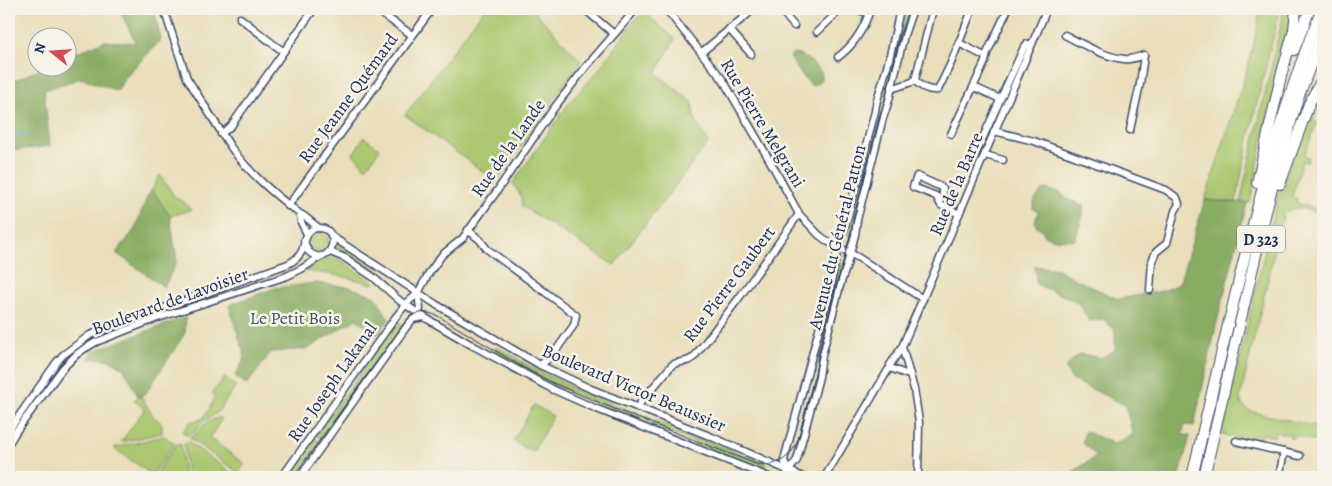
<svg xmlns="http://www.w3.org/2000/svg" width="1332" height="486" font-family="Alegreya,serif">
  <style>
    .green { fill: #abc86f; stroke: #637c66 }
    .forest { fill: #88ac62; stroke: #526e60 }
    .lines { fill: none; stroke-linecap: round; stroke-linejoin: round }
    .stream { stroke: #43b1bf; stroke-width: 2 }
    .minor-casing { stroke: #3a496c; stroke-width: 9 }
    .highway-casing { stroke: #3a496c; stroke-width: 12 }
    .minor { stroke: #fff; stroke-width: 6 }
    .highway { stroke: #fff; stroke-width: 10 }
    .tram { stroke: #1b2f5e; stroke-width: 1 }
    .labels { text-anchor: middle; stroke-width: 5; stroke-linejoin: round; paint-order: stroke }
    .shield { fill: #f7f3e8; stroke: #5d6a87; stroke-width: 1 }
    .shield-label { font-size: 16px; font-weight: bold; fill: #1b2f5e }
    .street-label { font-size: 18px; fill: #1b2f5e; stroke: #f7f3e8 }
    .park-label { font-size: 18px; fill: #3f5562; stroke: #f7f3e8 }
  </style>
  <rect width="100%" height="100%" fill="#f7f3e8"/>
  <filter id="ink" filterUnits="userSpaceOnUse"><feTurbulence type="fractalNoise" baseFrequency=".02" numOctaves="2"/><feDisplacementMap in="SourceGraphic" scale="10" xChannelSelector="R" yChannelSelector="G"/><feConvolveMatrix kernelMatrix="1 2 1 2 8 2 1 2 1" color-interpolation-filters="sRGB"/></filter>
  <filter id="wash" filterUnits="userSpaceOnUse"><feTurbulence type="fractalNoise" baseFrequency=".0096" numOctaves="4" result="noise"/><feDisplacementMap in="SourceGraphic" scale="20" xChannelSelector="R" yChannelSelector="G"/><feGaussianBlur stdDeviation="1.12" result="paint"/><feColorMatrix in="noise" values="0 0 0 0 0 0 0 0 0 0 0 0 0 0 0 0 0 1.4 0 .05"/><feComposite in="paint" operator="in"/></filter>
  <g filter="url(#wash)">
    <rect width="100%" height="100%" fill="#e9deb9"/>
    <!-- green -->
    <g class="green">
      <polygon points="484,9 532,9 581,61 496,181 405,115"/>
      <polygon points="902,9 911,9 887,97 881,96"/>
      <path d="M 1260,9 L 1279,9 C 1277,27 1271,44 1267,62 C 1255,108 1245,155 1236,202 L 1205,200 L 1246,73 L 1258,26 Z"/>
      <polygon points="1283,9 1293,9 1291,29 1268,114 1250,203 1240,202 1282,20"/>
      <polygon points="644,12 675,39 656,73 692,102 694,117 708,143 614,265 522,206 521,196 513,183 569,103 598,71 634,21"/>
      <path d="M 1323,85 L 1323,95 L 1313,121 L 1317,123 L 1304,155 L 1309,157 L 1307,162 L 1302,161 L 1292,197 L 1297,199 L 1297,203 L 1323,211 L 1323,214 C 1309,211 1294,202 1283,215 L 1240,398 L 1242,405 L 1249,411 L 1323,428 L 1323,435 L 1315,441 L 1294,435 L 1293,438 L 1290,438 L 1290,435 L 1275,432 L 1274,437 L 1262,434 L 1259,443 L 1222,434 L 1277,199 L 1315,99 Z"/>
      <polygon points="880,100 886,101 851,235 845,234"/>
      <polygon points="364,137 380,149 366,168 353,154"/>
      <polygon points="160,175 175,197 184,202 191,210 170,216 152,190"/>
      <circle cx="319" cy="242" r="10"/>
      <polygon points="336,242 395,282 392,287 341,252 334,250"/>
      <polygon points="330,258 339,259 375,283 373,284 337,275 305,271 322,259"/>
      <polygon points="838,264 843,266 821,351 817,375 808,373"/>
      <polygon points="397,321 405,326 323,440 316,435"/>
      <path d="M 497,347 C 518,359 539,372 561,382 C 591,396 621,407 651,419 L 648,424 C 595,403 543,382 494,352 Z"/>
      <polygon points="225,377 228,381 236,386 217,413 203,422 195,432 187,435 183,432 190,422 202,419 210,408 215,395 212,393"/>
      <polygon points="141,396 153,416 162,424 162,433 121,442 145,409 134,400"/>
      <polygon points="534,405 553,416 533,452 513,441"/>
      <polygon points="220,417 222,419 209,438 245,464 239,473 189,438 196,434 204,425 210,421"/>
      <polygon points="654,420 767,464 767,467 756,466 652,426"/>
      <polygon points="164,436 174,443 152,475 114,448"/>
      <polygon points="314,438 321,443 296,477 285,477"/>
      <polygon points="187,441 233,474 231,477 219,470 213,477 187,477 184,444"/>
      <polygon points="176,444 181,445 184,477 155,477 154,476"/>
    </g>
    <!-- forest -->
    <g class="forest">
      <polygon points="119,9 154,9 161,40 126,76 117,91 81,78 44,90 50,146 9,151 9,83 42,68 68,68 68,56 105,41 136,43"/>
      <path d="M 792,54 C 805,54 814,64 822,73 L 821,80 L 812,86 C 804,78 795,68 790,56 Z"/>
      <path d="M 1045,189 L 1061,193 L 1067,199 L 1083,205 L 1083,214 L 1075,240 L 1055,239 L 1045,236 L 1041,228 L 1037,227 L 1035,223 L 1038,211 L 1033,209 C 1033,200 1038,195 1045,189 Z"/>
      <polygon points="152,190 170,216 177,261 164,287 116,253 135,229 147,197"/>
      <polygon points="1205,200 1247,203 1217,322 1194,426 1185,425 1182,434 1190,436 1179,477 1068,477 1068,475 1097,456 1082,443 1085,431 1114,444 1133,435 1125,405 1072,380 1065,367 1080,354 1101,358 1115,350 1115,330 1103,319 1089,321 1078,302 1036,284 1035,266 1058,269 1075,279 1118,299 1162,291 1179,284"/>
      <polygon points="315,283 349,287 375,296 389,319 377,335 356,319 307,349 271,352 247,385 235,376 245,357 229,305 275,288"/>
      <path d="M 186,317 L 185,333 L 146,393 L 138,397 C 126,370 121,356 89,359 L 93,351 Z"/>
    </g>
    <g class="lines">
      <!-- stream -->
      <polyline class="stream" points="9,133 28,134"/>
    </g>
  </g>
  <g filter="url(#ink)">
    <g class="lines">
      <defs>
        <g id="minor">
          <path d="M 164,9 L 173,37 L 187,78 L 230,146 C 249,173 274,194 300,214 L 304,216 L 319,228"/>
          <polyline points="375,9 412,35"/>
          <polyline points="586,9 588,12 614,34"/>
          <polyline points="666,9 723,80 770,161 799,214 819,235 827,241 859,258 923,299"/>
          <polyline points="780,9 794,26"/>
          <path d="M 240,18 C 255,29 268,41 283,51"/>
          <polyline points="729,29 751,54"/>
          <polyline points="817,32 841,9"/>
          <path d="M 1065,35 C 1082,44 1105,57 1124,59 C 1131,60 1138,57 1144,55 L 1140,84 L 1130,130"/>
          <polyline points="959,43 986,57"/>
          <polyline points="702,52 754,9"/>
          <path d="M 838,57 C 853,46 863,30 869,13 L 853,9"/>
          <path d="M 915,80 C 920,87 929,91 938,90 L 951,63 L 972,10"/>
          <polyline points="915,80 933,9"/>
          <polyline points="974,87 1000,99"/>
          <polyline points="891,89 912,82 915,80"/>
          <polyline points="994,131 1034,141 1166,190 1177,198 1179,204 1175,211 1167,243 1156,252 1152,261 1150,290"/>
          <polyline points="221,134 231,126 238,116 314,9"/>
          <polyline points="951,134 985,62 987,53 1008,9"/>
          <polyline points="976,153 1024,47 1027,44 1032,44"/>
          <polyline points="985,155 1003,160"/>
          <path d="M 939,200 C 944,198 943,192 943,188 L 917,176 L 913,187 L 936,196 L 941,205 L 959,214"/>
          <polyline points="288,206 432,9"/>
          <polyline points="300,214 301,222 307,234"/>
          <polyline points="468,230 480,240 487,249 576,315 574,325 552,356 540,365"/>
          <polyline points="331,236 437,305 540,365 591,389 712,437 803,477"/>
          <polyline points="330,252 345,258 373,277 400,301 424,317 470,344 554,390 597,409 769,477"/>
          <polyline points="417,315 420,309 418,293"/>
          <polyline points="902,347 914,389 919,422 918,477"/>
          <polyline points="890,368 906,374 910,374"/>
          <path d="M 638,408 L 641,402 L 672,365 C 680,360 686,364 694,357 L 739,298 L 799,214"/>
          <path d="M 9,430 L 56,363 L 63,355 L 90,335 L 139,317 L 288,264 C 294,261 299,257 302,251 C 306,241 305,227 320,228 C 344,230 330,271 308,251 L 304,241"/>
          <polyline points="1236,441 1300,456"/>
          <polyline points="9,443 17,430 63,368 77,354 84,349 96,342 155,319 287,276 303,268 321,256"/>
          <path d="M 788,470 L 784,460 L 830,288 L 838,247 L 848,216 L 875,111 C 876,99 881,89 884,77 C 891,55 895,32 900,9"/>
          <polyline points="826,475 888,370 890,368 890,365 902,347 1047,9"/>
          <polyline points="282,477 395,318 406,304 418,293 429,273 442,255 463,238 497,191 554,108 585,68 636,9"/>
          <polyline points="300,477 407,326 413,319 424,317"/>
          <path d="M 786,477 C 788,470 793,466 797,460 L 819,377 L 822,355 L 841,282 L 846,268 L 855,235 L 857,220 L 883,118 L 889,100 L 904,35 L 913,9"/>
          <polyline points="1279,477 1284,452"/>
        </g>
        <g id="highway">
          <polyline points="1294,50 1310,9"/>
          <polyline points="1257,183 1281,76 1294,30 1296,9"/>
          <polyline points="1280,184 1309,104 1320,83 1323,79"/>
          <path d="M 1192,477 C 1210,402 1227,327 1246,252 C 1267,169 1289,87 1322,9"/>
          <polyline points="1204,477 1269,199 1297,101 1323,32"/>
        </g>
      </defs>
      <!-- minor casing -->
      <use href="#minor" class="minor-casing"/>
      <!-- highway casing -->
      <use href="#highway" class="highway-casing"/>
      <!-- minor -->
      <use href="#minor" class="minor"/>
      <!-- highway -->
      <use href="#highway" class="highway"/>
      <!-- tram -->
      <path class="tram" d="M 293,477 L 406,321 C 415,311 426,311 438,316 L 521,366 L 555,384 L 617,410 L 756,464 C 776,468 791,458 798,440 L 832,305 L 901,37 L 909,9"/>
    </g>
  </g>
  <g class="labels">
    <!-- shield labels -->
    <rect class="shield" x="1237" y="225.5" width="48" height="27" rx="4"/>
    <g class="shield-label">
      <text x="1261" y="245">D 323</text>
    </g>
    <!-- street labels -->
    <g class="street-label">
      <text transform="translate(348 98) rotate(-54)" y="6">Rue Jeanne Quémard</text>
      <text transform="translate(763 123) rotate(59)" y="6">Rue Pierre Melgrani</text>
      <text transform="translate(508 148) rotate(-55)" y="6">Rue de la Lande</text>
      <text transform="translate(956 184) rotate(-67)" y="6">Rue de la Barre</text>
      <text transform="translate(837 237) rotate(-76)" y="6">Avenue du Général Patton</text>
      <text transform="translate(729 284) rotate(-53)" y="6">Rue Pierre Gaubert</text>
      <text transform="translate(170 301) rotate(-20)" y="6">Boulevard de Lavoisier</text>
      <text transform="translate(332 382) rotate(-55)" y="6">Rue Joseph Lakanal</text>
      <text transform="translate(634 388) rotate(23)" y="6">Boulevard Victor Beaussier</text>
    </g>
    <!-- park labels -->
    <g class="park-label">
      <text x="295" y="324">Le Petit Bois</text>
    </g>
  </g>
  <!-- margin -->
  <rect width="1332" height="486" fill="none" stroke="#f7f3e8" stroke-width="30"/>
  <!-- north arrow -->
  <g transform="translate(52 52) rotate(287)"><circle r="24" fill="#f7f3e8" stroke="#9fa5b1"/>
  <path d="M0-4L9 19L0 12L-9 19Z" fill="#d1495b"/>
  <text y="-8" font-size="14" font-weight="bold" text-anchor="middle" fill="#1b2f5e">N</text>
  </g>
</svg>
